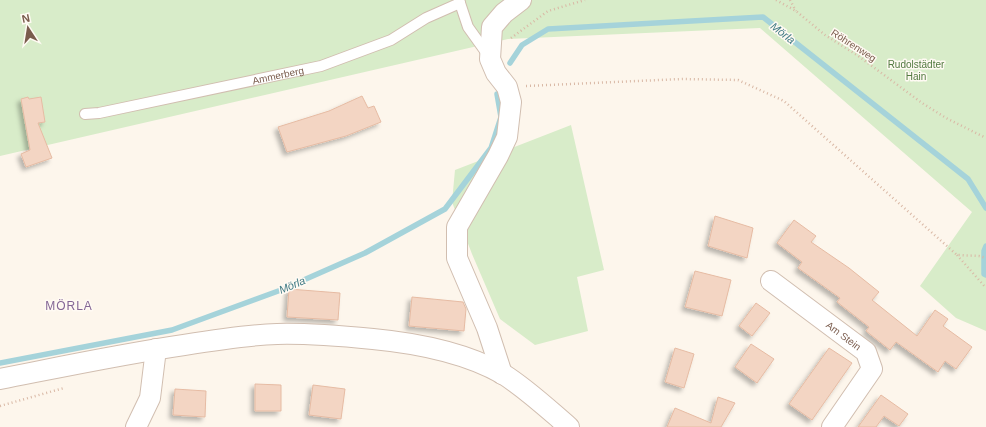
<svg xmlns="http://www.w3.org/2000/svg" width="986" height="427" font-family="Helvetica,sans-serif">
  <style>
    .green { fill: #d8ecc9 }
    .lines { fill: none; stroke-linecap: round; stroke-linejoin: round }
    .stream { stroke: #a5d3da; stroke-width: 5.5 }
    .building { fill: #f3d5c3; stroke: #e6bba3; filter: url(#shadow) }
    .service-casing { stroke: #d1beb0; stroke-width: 12 }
    .minor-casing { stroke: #d1beb0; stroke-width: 22 }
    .path { stroke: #d9b8a5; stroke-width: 2.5; stroke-dasharray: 1 3; stroke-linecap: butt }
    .service { stroke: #fff; stroke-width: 10 }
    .minor { stroke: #fff; stroke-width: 20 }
    .labels { text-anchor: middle; stroke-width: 3; stroke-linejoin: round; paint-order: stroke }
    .street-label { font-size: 10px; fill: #7a5c4d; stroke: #fffaf3 }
    .park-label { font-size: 10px; fill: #537a41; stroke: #fffaf3 }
    .water-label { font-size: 11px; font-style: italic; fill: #437c86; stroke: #fffaf3 }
    .quarter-label { font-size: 12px; letter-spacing: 1px; fill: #846695; stroke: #fffaf3 }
  </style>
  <defs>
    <filter id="shadow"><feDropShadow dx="-3.5" dy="3.5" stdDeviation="2" flood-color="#0004"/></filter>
  </defs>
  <rect width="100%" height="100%" fill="#fdf6ec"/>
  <!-- green -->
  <g class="green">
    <polygon points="0,0 986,0 986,331 956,318 920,286 972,212 760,28 508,39 0,156"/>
    <polygon points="571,125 604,270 577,277 588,331 535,345 500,319 472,254 452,202 455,170"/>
  </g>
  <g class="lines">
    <!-- stream -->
    <g class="stream">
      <polyline points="510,63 522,45 548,29 763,17 968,179 986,208"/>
      <polyline points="986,246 984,251 984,274 986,275"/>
      <polyline points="0,363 172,330 281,290 365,253 445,209 491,148 501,117 497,94"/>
    </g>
  </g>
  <!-- building -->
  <g class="building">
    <polygon points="362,96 368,108 374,106 381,122 346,136 287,152 278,127 329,111"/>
    <polygon points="28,97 29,99 41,97 45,122 38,123 52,158 26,167 21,154 30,150 21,99"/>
    <polygon points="715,216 753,228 747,258 708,246"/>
    <polygon points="794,220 816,236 811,242 849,268 879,292 872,300 917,336 935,310 948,319 943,326 972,347 956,369 945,361 938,372 896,342 890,350 866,331 869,327 837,302 840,298 798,268 802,262 777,243"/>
    <polygon points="695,271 731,280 722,316 685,307"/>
    <polygon points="289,289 340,293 338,320 287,317"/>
    <polygon points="412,297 463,302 466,309 464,331 409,326"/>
    <polygon points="756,303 770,313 752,336 739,326"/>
    <polygon points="751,344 774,359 757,383 735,367"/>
    <polygon points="675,348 694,354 684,388 665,382"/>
    <polygon points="829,348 852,363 812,420 789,404"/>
    <polygon points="255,384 281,385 281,411 255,411"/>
    <polygon points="313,385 345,389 341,419 309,415"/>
    <polygon points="175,389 206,391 205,417 173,415"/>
    <polygon points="881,395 908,414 899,426 884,416 876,427 858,427"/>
    <polygon points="718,397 735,403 721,427 667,427 675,408 711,423"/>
  </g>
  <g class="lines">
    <defs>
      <g id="service">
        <polyline points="459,0 468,27 488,55"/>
        <path id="s1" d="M 85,114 L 99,113 L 321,66 L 391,40 L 426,18 L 460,3"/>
      </g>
      <g id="minor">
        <path id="s2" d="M 771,281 L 866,352 L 872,369 L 832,427"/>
        <polyline points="502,374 487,328 457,258 457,227 498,156 507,137 511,102 507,87 496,73 490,59 492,27 504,13 521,0"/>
        <path d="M 0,379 C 61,367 122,354 184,345 C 215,340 246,335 277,334 C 309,333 341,336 373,339 C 415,343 466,353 503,374 C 527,389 548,409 569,427"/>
        <polyline points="136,427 150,398 156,349"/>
      </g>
    </defs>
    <!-- service casing -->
    <use href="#service" class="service-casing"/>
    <!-- minor casing -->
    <use href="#minor" class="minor-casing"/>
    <!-- path -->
    <g class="path">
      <polyline points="776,0 796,11 825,35 857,55 922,103 946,118 986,138"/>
      <polyline points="790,0 796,11"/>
      <polyline points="511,38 548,11 585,0"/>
      <polyline points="526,86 682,79 738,80 784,101 957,255 979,256 986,258"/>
      <polyline points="957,255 986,288"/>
      <polyline points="0,406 64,388"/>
    </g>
    <!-- service -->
    <use href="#service" class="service"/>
    <!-- minor -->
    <use href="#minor" class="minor"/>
  </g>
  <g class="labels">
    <!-- street labels -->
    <g class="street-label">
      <text transform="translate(854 45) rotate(33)" y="4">Röhrenweg</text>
      <text dy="4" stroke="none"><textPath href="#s1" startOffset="197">Ammerberg</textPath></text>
      <text dy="4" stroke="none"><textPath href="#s2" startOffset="91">Am Stein</textPath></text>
    </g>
    <!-- park labels -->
    <g class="park-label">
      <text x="916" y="68">Rudolstädter<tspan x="916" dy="12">Hain</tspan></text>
    </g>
    <!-- water labels -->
    <g class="water-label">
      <text transform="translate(783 33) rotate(38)" y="4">Mörla</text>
      <text transform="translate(292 285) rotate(-23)" y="4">Mörla</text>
    </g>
    <!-- quarter labels -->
    <g class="quarter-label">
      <text x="69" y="310">MÖRLA</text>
    </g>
  </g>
  <!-- north arrow -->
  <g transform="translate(28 28) rotate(348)" stroke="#fffaf3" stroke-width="3" paint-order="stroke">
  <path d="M0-3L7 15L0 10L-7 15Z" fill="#7a5c4d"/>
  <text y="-6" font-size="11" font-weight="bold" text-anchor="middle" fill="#7a5c4d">N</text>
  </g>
</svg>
